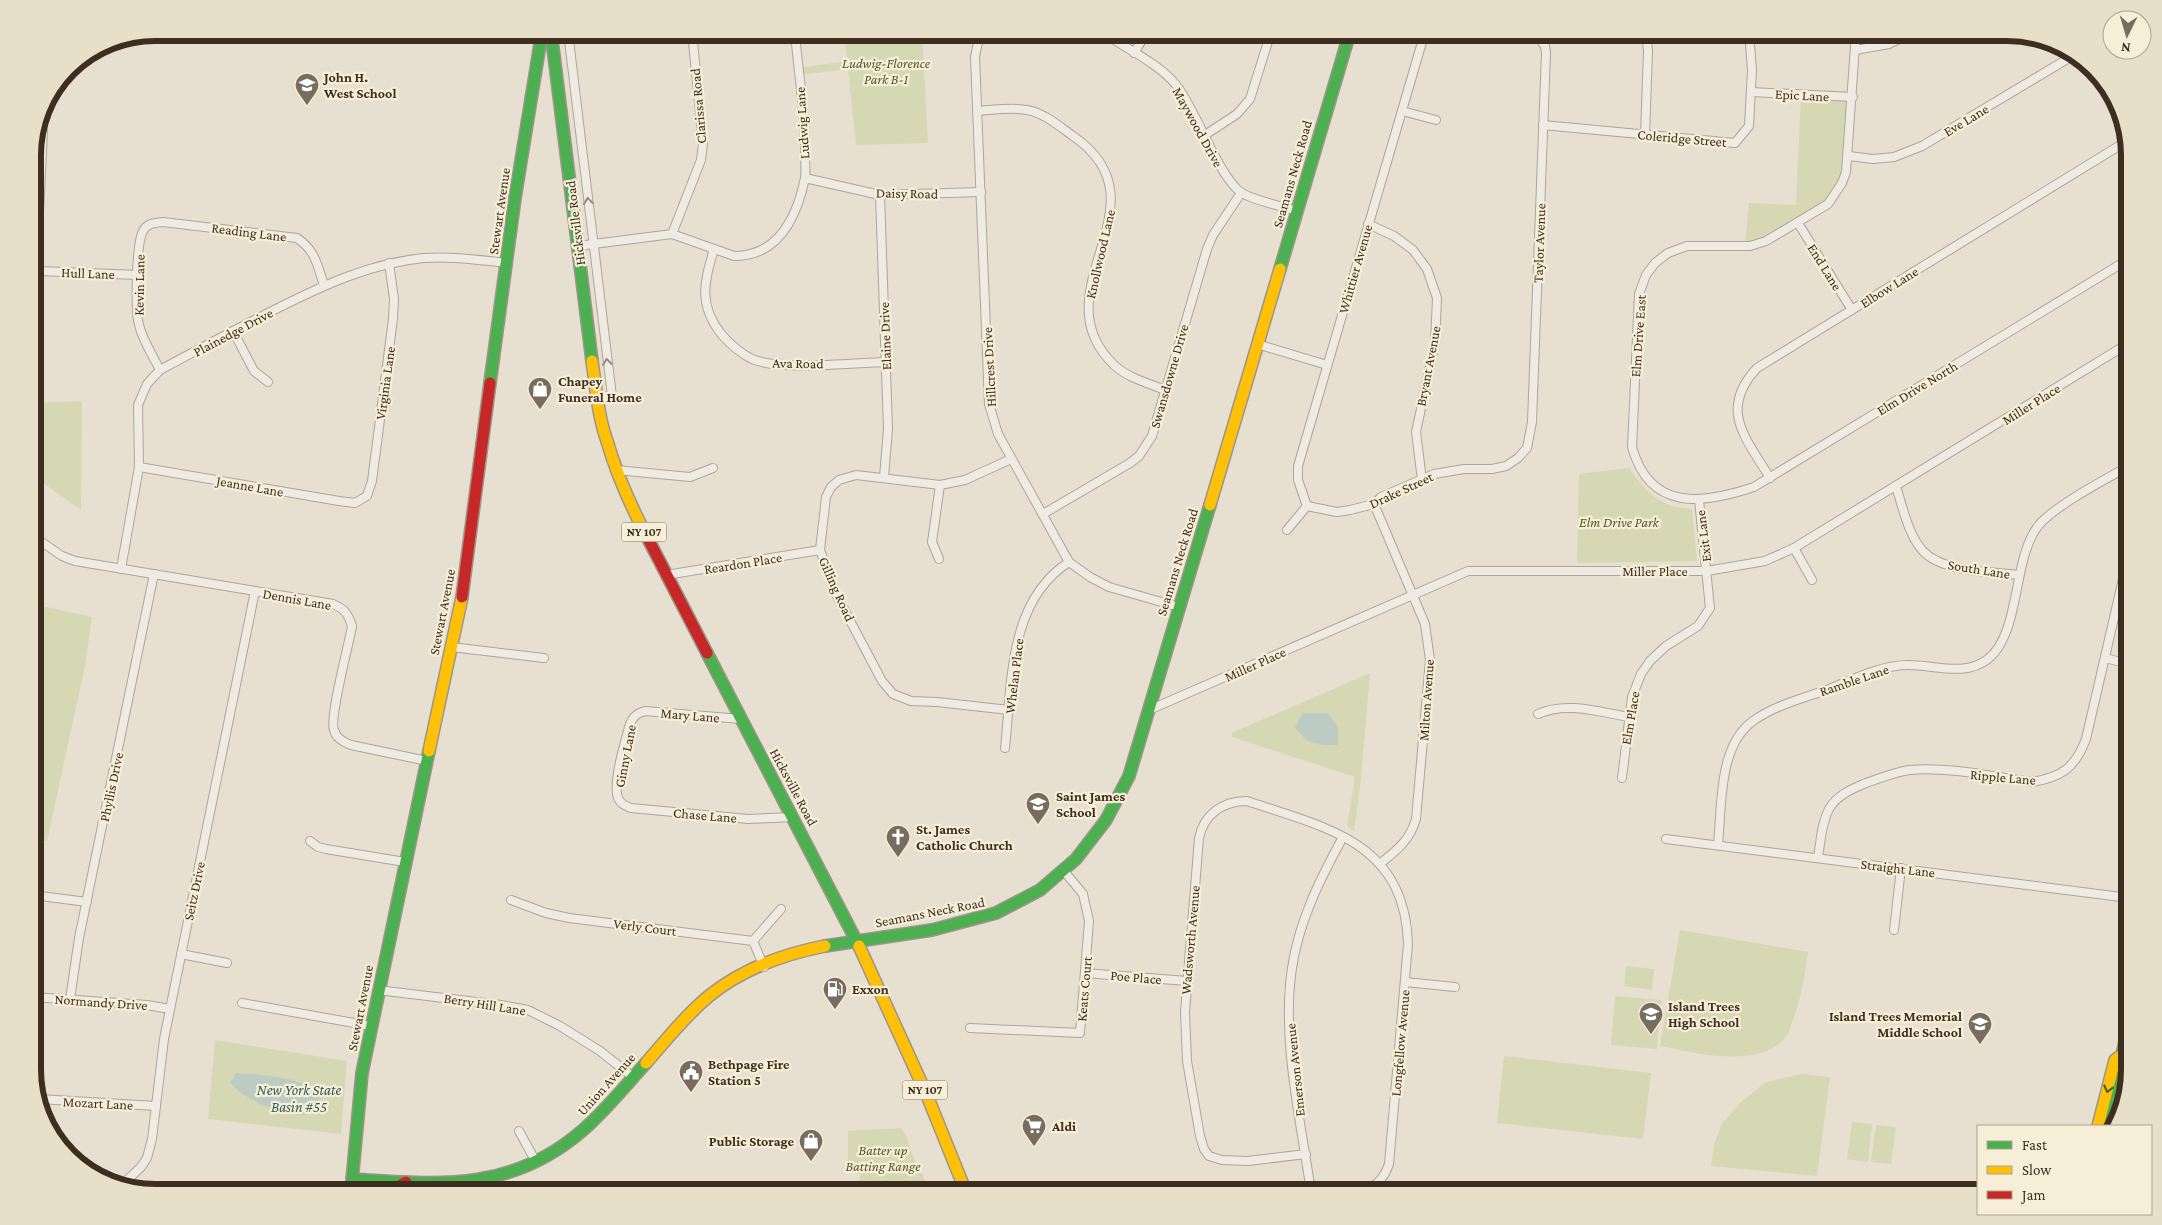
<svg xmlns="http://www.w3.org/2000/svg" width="2162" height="1225" font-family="'Crimson Pro',serif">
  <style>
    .green { fill: #d6d7b3 }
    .water { fill: #bcccc2 }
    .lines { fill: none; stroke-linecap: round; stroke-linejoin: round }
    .street-casing { stroke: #ada599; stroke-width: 10 }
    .fast-casing { stroke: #9c958a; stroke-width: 14 }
    .slow-casing { stroke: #9c958a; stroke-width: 14 }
    .jam-casing { stroke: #9c958a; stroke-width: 14 }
    .street { stroke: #efebe3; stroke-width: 8 }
    .fast { stroke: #4caf50; stroke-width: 11 }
    .slow { stroke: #ffc107; stroke-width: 11 }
    .jam { stroke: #c62828; stroke-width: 11 }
    .oneway { stroke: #968c82 }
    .oneway2 { stroke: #425b31 }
    .labels { text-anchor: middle; stroke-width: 4.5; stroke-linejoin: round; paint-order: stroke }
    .shield { fill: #f7eed8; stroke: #756857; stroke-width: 1 }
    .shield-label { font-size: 12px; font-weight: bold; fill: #3d2e20 }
    .park-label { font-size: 14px; font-style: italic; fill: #4d5a26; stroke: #f7eed8 }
    .poi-label { font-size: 14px; font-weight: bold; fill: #3d2e20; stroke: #f7eed8; text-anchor: start }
    .street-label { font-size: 14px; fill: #3d2e20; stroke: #f7eed8 }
    .water-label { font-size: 15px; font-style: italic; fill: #2f5d5a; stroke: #f7eed8 }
    .rim { fill: none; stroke: #3d2e20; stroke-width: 6 }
  </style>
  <rect width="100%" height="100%" fill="#e7e0d1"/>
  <!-- green -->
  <g class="green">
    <polygon points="844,33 922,33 928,143 856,145 848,69 800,75 799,68 847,61"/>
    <polygon points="1801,96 1851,98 1845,172 1827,202 1766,239 1745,245 1749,203 1796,205"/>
    <polygon points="82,401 81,510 33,476 33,403"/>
    <path d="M 1629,468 C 1648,495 1659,506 1692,509 L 1697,561 L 1577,563 L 1579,474 Z"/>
    <polygon points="33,604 92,617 85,666 47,841 33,840"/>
    <polygon points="1370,673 1361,778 1354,831 1347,826 1355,777 1232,737 1232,733"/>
    <path d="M 1680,930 L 1808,952 C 1805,976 1801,997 1793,1020 C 1791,1024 1790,1031 1788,1034 C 1762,1071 1696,1053 1660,1046 Z"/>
    <polygon points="1626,966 1654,969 1652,990 1624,986"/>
    <polygon points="1615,996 1661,1000 1657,1049 1611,1045"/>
    <polygon points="215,1040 347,1061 341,1134 208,1119"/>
    <polygon points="1504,1056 1651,1073 1643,1139 1497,1123"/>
    <polygon points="1802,1074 1830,1077 1817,1176 1711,1166 1714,1144 1722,1124 1740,1103 1766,1082"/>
    <polygon points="1852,1122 1872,1124 1868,1162 1847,1159"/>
    <polygon points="1876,1125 1896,1127 1891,1164 1871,1162"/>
    <path d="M 901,1128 C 910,1140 907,1142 912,1154 C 917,1167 925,1174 926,1188 L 933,1192 L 858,1192 L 860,1174 L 848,1172 L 848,1131 Z"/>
  </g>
  <!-- water -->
  <g class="water">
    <path d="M 1303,713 L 1328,713 L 1338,727 L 1338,745 C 1316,745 1309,746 1295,727 Z"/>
    <path d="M 236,1073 C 263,1074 296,1078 319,1091 L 320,1107 L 308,1115 L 293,1114 L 260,1104 L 242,1094 L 230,1083 Z"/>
  </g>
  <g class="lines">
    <defs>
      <g id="street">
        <polyline points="568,32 612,396 597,397"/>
        <polyline points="980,32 975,57 989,404 998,434 1069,562 1090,577 1109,587 1179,607"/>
        <path d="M 1102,32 C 1125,48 1160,64 1177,86 C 1196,110 1220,180 1242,193 C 1255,201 1282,206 1297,211"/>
        <path d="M 1856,32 L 1846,172 L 1842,183 L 1828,204 L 1766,241 L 1750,246 L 1687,246 L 1668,253 L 1655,263 L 1646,275 L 1639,294 L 1632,447 C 1650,512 1703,504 1754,487 L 2129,259"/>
        <polyline points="1855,50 1889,44 1913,32"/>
        <polyline points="1134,53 1147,32"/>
        <polyline points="1751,92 1853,97"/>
        <path d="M 978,111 C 993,110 1011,107 1027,110 C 1044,113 1059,126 1073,136 C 1172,204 1036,290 1114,365 C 1128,378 1148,383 1165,390"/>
        <polyline points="1402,111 1436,120"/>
        <polyline points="1543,125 1735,143 1749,126 1752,70 1749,32"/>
        <polyline points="1205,135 1237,114 1250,99 1271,32"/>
        <polyline points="1645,136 1648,51 1646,32"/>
        <polyline points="1849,156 1873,159 1894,157 1922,146 2074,55"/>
        <polyline points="805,178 880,195 981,192"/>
        <polyline points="880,195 888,429 884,477"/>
        <polyline points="1798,223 1852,310"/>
        <polyline points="1368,224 1394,236 1413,250 1427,269 1437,298 1435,343 1416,432 1422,480"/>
        <polyline points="672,234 701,160 703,143 692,32"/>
        <path d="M 578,246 L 672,234 L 734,256 C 779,256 797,217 805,178 C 806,171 805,163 805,155 C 806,114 798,73 795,32"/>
        <path d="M 714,249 C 704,283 698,305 722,335 C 731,345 740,353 752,359 C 781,371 852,363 885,362"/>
        <polyline points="38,271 138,275"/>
        <polyline points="233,331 254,371 268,382"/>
        <polyline points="33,336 43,131 39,122"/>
        <polyline points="1257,344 1327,365"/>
        <path d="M 160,370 C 153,356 143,341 139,325 C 135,311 136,243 143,231 C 147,223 155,223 163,222 L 297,238 C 316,251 317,265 324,285"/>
        <polyline points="139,467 339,501 355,503 367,496 372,481 393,319 394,299 389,263"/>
        <polyline points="616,470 690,477 713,468"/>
        <polyline points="2122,470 2129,481"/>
        <path d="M 1770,478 C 1746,438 1718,410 1757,368 L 2127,141"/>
        <path d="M 1896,487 C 1903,507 1908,535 1923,551 C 1942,572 1992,572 2019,575"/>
        <path d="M 1374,504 L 1425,624 L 1430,660 L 1416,819 C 1410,840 1397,850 1381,863"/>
        <polyline points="1307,506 1337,512 1350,510 1374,504 1381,497 1434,474 1464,469 1492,469 1506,466 1518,458 1527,448 1532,422 1546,53 1545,46 1534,32"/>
        <polyline points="1307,506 1298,480 1298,466 1425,32"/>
        <polyline points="1043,514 1130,463 1139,456 1152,436 1207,249 1213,235 1241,193"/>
        <polyline points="1287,530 1307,506"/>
        <path d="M 33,536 L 62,556 L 75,561 L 333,604 C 345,609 348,614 352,626 C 349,644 329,718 334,730 C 336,738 343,742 351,745 L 427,761"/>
        <polyline points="1794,548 1812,580"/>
        <polyline points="939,559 932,542 940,485"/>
        <path d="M 121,569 L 139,467 L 138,405 L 147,384 L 160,370 C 199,349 238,328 278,308 C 324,285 371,263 424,258 C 452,256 479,260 507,263"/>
        <polyline points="666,575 820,550"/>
        <polyline points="451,647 544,658"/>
        <polyline points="2105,658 2129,664"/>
        <polyline points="1009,710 937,702 911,701 893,694 882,681 836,594 820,550 826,497 831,487 839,480 856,475 940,485 965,480 1011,459"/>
        <polyline points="1149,710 1468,571 1707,571 1765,561 1794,548 2129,343"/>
        <path d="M 1538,714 C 1566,701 1599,712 1629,717"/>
        <path d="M 741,719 L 645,711 C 635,714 632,718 629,727 C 625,743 611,786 619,800 C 622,805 626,806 631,808 L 748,819 L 793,817"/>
        <path d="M 1005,748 C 1012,683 1008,601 1069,562"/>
        <polyline points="1622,778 1632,697 1641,674 1650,661 1666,646 1698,626 1710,608 1699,500"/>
        <polyline points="1666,839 2129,898"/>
        <polyline points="310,841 318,847 326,849 405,862"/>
        <path d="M 1718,844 C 1722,806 1718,746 1753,721 C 1775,705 1804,698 1829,689 C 1854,679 1881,665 1908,665 C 1935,665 1965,677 1988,659 C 2021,633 2012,560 2038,526 C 2054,506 2106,479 2129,466"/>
        <path d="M 1818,857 C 1821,841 1821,824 1829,809 C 1837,795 1852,789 1866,783 C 1880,778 1895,772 1910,770 C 1946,766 1995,777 2032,782 C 2062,777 2075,768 2086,739 L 2129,553"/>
        <polyline points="33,895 87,902"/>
        <polyline points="511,900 546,913 569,918 753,941 764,967"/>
        <polyline points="1894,930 1901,868"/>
        <polyline points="753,941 781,909"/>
        <polyline points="181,954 227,963"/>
        <polyline points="1085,973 1187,981"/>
        <polyline points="1405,982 1455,987"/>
        <polyline points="378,990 501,1005 528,1010 560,1026 600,1051 633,1077"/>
        <polyline points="33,997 147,1005 170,1009"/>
        <polyline points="70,999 79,938 154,574"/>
        <polyline points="242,1003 371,1026"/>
        <polyline points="970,1028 1080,1033 1089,921 1083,894 1064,871"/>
        <polyline points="39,1099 156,1106"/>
        <polyline points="519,1131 536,1162"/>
        <path d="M 1306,1154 L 1248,1161 L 1222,1160 L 1209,1156 L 1204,1149 L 1200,1136 L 1187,1061 L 1185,1012 L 1199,838 C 1204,814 1223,801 1247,801 C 1327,828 1405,842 1408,944 L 1389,1164 C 1379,1192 1364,1191 1337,1192"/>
        <polyline points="123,1184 141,1167 147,1158 152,1139 164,1039 255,591"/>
        <path d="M 1311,1192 C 1301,1121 1281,1040 1292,968 C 1299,921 1320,879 1343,837"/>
      </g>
      <g id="fast">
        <polyline points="503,32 548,36"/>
        <polyline points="551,32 592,361"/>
        <polyline points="1280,269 1350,32"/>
        <polyline points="490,383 515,198 542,32"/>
        <polyline points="707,653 859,946"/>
        <polyline points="825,946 932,930 996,913 1040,890 1076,859 1106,820 1129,776 1210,505"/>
        <polyline points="2109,1126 2124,1063 2122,1055 2129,1023"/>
        <path d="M 352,1179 C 440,1185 512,1192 583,1130 C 606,1110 626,1085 646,1063"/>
        <polyline points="351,1192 362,1073 429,751"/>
      </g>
      <g id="slow">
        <path d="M 592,361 C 596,388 598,416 607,441 C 616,472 629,502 644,531"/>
        <polyline points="1210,505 1280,269"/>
        <polyline points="429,751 462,597"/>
        <polyline points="859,946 926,1093 966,1192"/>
        <path d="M 646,1063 C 666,1040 686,1015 709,996 C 741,970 784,954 825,946"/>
        <polyline points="2098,1126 2115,1060 2122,1055"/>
      </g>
      <g id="jam">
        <polyline points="644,531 707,653"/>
        <polyline points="462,597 490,383"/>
        <polyline points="389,1192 406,1182"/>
      </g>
    </defs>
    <!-- street casing -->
    <use href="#street" class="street-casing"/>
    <!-- fast casing -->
    <use href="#fast" class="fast-casing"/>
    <!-- slow casing -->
    <use href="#slow" class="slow-casing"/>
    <!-- jam casing -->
    <use href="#jam" class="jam-casing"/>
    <!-- street -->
    <use href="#street" class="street"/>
    <!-- fast -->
    <use href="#fast" class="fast"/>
    <!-- slow -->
    <use href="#slow" class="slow"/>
    <!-- jam -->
    <use href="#jam" class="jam"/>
  </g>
  <!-- one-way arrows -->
  <defs><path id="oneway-chevron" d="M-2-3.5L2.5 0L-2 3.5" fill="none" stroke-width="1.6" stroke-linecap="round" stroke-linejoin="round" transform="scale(1.25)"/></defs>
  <g class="oneway">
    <use href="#oneway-chevron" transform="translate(588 201) rotate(-97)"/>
    <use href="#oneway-chevron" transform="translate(607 362) rotate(-97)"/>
  </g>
  <use class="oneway2" href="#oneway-chevron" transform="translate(2108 1089) rotate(104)"/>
  <!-- icons -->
  <defs>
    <symbol id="school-pin" viewBox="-11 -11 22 30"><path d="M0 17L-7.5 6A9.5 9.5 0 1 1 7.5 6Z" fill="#786c5e" stroke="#f7eed8"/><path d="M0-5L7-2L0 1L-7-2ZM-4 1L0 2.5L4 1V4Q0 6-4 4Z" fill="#fff"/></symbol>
    <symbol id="shop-pin" viewBox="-11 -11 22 30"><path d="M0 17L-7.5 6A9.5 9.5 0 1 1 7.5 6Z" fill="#786c5e" stroke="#f7eed8"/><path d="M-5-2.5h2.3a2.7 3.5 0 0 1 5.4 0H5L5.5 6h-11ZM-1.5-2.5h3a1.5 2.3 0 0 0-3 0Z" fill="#fff"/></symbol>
    <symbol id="church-pin" viewBox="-11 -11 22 30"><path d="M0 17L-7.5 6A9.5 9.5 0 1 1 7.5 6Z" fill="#786c5e" stroke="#f7eed8"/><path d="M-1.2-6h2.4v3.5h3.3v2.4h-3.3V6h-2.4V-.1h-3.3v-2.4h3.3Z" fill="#fff"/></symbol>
    <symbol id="fuel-pin" viewBox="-11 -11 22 30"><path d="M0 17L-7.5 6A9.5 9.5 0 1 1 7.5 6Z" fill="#786c5e" stroke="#f7eed8"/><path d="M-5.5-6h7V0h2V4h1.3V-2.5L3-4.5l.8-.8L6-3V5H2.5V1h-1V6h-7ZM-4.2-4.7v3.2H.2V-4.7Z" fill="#fff"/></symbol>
    <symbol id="civic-pin" viewBox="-11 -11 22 30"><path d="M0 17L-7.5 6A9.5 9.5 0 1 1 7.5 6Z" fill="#786c5e" stroke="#f7eed8"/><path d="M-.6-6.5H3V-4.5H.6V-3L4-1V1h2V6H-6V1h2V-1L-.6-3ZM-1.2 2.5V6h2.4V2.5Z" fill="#fff"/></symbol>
    <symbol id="supermarket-pin" viewBox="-11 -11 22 30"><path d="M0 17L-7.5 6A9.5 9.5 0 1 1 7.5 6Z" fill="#786c5e" stroke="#f7eed8"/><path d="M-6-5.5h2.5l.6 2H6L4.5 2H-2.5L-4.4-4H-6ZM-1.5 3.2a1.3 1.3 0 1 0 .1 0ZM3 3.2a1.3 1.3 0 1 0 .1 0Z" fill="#fff"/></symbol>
  </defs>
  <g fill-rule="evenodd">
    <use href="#school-pin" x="293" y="71" width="28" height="38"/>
    <use href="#shop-pin" x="526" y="375" width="28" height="38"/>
    <use href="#school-pin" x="1024" y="790" width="28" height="38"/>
    <use href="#church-pin" x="884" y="823" width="28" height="38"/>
    <use href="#fuel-pin" x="821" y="975" width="28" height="38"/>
    <use href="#school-pin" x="1637" y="1000" width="28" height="38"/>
    <use href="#school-pin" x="1966" y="1010" width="28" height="38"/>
    <use href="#civic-pin" x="677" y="1058" width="28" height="38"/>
    <use href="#supermarket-pin" x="1020" y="1112" width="28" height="38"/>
    <use href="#shop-pin" x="797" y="1127" width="28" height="38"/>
  </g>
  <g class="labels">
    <!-- shield labels -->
    <g class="shield">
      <rect x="621.5" y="522.5" width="45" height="19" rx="4"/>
      <rect x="902.5" y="1080.5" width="45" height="19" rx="4"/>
    </g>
    <g class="shield-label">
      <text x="644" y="536">NY 107</text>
      <text x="925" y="1094">NY 107</text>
    </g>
    <!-- park labels -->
    <g class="park-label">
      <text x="886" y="68">Ludwig-Florence<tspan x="886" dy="16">Park B-1</tspan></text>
      <text x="1619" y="527">Elm Drive Park</text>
      <text x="883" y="1155">Batter up<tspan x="883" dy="16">Batting Range</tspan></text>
    </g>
    <!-- poi labels -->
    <g class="poi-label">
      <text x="324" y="82">John H.<tspan x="324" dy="16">West School</tspan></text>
      <text x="558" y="386">Chapey<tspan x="558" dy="16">Funeral Home</tspan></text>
      <text x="1056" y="801">Saint James<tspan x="1056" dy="16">School</tspan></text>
      <text x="916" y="834">St. James<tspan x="916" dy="16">Catholic Church</tspan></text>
      <text x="852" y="994">Exxon</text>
      <text x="1668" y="1011">Island Trees<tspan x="1668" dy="16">High School</tspan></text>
      <text x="1962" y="1021" text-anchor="end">Island Trees Memorial<tspan x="1962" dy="16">Middle School</tspan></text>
      <text x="708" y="1069">Bethpage Fire<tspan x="708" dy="16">Station 5</tspan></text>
      <text x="1052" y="1131">Aldi</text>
      <text x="794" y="1146" text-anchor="end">Public Storage</text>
    </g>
    <!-- street labels -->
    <g class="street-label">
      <text transform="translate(1802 95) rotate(3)" y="5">Epic Lane</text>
      <text transform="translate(698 106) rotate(-95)" y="5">Clarissa Road</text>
      <text transform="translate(1966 120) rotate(-31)" y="5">Eve Lane</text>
      <text transform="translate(802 123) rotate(-94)" y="5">Ludwig Lane</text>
      <text transform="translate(1198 127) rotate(61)" y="5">Maywood Drive</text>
      <text transform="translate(1682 138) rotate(5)" y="5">Coleridge Street</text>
      <text transform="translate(1292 174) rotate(-74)" y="5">Seamans Neck Road</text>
      <text transform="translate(907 193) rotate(1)" y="5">Daisy Road</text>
      <text transform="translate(499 211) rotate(-82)" y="5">Stewart Avenue</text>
      <text transform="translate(575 223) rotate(-97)" y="5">Hicksville Road</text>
      <text transform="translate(249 232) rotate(7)" y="5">Reading Lane</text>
      <text transform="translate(1539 243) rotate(-88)" y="5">Taylor Avenue</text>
      <text transform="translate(1100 254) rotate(-77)" y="5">Knollwood Lane</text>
      <text transform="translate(1825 267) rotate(58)" y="5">End Lane</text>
      <text transform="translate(1355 269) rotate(-74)" y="5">Whittier Avenue</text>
      <text transform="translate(88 273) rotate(2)" y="5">Hull Lane</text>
      <text transform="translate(139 285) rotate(-89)" y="5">Kevin Lane</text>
      <text transform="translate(1889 287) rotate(-32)" y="5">Elbow Lane</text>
      <text transform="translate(233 332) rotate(-28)" y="5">Plainedge Drive</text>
      <text transform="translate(885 336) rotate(-92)" y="5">Elaine Drive</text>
      <text transform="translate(1638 336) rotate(-86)" y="5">Elm Drive East</text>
      <text transform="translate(798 363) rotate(1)" y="5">Ava Road</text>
      <text transform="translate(1428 366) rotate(-79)" y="5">Bryant Avenue</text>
      <text transform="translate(989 367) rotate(-93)" y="5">Hillcrest Drive</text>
      <text transform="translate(1169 376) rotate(-74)" y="5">Swansdowne Drive</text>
      <text transform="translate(385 383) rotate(-82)" y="5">Virginia Lane</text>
      <text transform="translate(1917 388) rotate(-31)" y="5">Elm Drive North</text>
      <text transform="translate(2031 404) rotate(-32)" y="5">Miller Place</text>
      <text transform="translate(250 486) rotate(10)" y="5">Jeanne Lane</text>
      <text transform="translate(1401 490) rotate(-25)" y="5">Drake Street</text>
      <text transform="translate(1703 536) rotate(-97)" y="5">Exit Lane</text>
      <text transform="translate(1177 562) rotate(-73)" y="5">Seamans Neck Road</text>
      <text transform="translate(743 563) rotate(-9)" y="5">Reardon Place</text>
      <text transform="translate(1979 569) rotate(9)" y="5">South Lane</text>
      <text x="1655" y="576">Miller Place</text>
      <text transform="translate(837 589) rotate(66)" y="5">Gilling Road</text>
      <text transform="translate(297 599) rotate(10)" y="5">Dennis Lane</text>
      <text transform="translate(442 612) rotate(-79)" y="5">Stewart Avenue</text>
      <text transform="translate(1255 664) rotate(-24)" y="5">Miller Place</text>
      <text transform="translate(1014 676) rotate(-83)" y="5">Whelan Place</text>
      <text transform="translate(1854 680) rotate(-19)" y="5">Ramble Lane</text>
      <text transform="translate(1426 700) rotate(-86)" y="5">Milton Avenue</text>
      <text transform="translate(690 715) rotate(5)" y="5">Mary Lane</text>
      <text transform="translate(1630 718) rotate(-80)" y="5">Elm Place</text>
      <text transform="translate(625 756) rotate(-79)" y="5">Ginny Lane</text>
      <text transform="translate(2003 777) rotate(5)" y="5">Ripple Lane</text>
      <text transform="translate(111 787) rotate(-78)" y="5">Phyllis Drive</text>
      <text transform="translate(794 787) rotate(62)" y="5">Hicksville Road</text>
      <text transform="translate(705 815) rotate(5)" y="5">Chase Lane</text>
      <text transform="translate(1898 868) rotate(7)" y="5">Straight Lane</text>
      <text transform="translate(194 891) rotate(-78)" y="5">Seitz Drive</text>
      <text transform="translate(930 912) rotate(-11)" y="5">Seamans Neck Road</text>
      <text transform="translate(645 927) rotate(7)" y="5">Verly Court</text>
      <text transform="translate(1190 940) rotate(-85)" y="5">Wadsworth Avenue</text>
      <text transform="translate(1136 977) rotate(5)" y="5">Poe Place</text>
      <text transform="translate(1084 989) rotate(-85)" y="5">Keats Court</text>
      <text transform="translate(101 1002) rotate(4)" y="5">Normandy Drive</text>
      <text transform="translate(485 1004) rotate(9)" y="5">Berry Hill Lane</text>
      <text transform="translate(360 1008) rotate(-79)" y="5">Stewart Avenue</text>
      <text transform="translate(1400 1043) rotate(-85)" y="5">Longfellow Avenue</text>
      <text transform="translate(1295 1070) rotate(-96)" y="5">Emerson Avenue</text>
      <text transform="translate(606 1084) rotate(-48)" y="5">Union Avenue</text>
      <text transform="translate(98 1103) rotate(3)" y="5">Mozart Lane</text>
    </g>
    <!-- water labels -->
    <g class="water-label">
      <text x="299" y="1095">New York State<tspan x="299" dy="17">Basin #55</tspan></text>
    </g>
  </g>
  <!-- crop -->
  <path d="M0 0H2162V1225H0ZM155 41H2007A114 114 0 0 1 2121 155V1070A114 114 0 0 1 2007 1184H155A114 114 0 0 1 41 1070V155A114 114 0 0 1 155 41Z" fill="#e8dfc9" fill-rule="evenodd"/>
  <path class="rim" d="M155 41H2007A114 114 0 0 1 2121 155V1070A114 114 0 0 1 2007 1184H155A114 114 0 0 1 41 1070V155A114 114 0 0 1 155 41Z"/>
  <!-- legend -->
  <rect x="1977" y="1125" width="175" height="90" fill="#f7eed8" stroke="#ada18e"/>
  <rect x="1987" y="1141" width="25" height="8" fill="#4caf50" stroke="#ada18e"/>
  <text x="2022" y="1150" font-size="15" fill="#3d2e20">Fast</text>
  <rect x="1987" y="1166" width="25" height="8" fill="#ffc107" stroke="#ada18e"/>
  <text x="2022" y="1175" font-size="15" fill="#3d2e20">Slow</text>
  <rect x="1987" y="1191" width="25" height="8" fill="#c62828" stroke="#ada18e"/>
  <text x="2022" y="1200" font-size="15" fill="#3d2e20">Jam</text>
  <!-- north arrow -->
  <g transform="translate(2127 35) rotate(185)"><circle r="24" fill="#f7eed8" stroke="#ada18e"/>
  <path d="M0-4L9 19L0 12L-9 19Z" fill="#786c5e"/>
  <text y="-8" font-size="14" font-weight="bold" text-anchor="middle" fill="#3d2e20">N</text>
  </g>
</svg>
